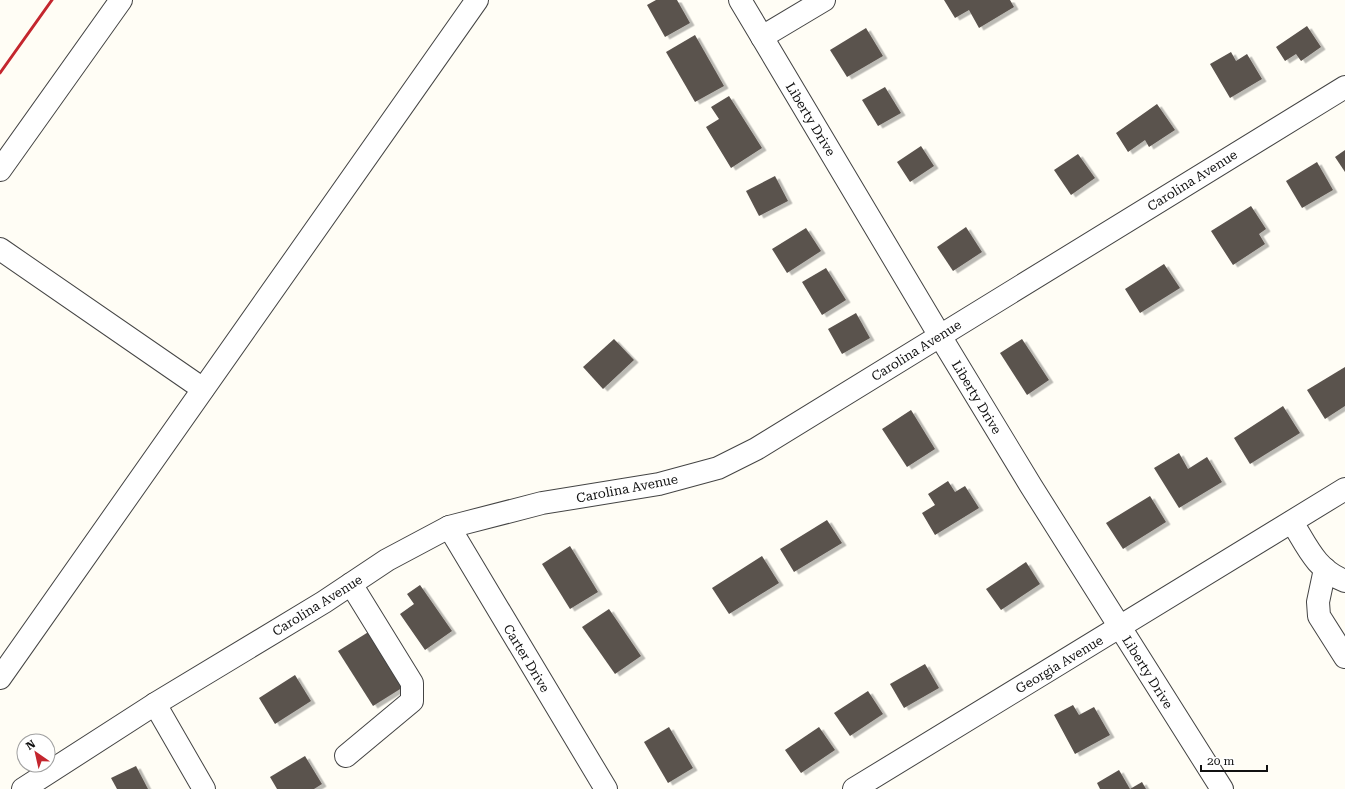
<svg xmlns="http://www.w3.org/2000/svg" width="1345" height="789" font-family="'Roboto Serif',serif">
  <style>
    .building { fill: #5a524d; filter: url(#shadow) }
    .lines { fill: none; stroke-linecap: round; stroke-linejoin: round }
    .minor-casing { stroke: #444; stroke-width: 24 }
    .minor { stroke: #fff; stroke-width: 22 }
    .rail { stroke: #c4262e; stroke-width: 3 }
    .labels { text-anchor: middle; stroke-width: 4; stroke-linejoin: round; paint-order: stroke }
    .street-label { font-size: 13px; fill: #111; stroke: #fff }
  </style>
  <defs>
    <filter id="shadow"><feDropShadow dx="4.5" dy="2.5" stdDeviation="0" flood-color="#0004"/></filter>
  </defs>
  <rect width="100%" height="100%" fill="#fffdf5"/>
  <!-- building -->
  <g class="building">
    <polygon points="656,0 677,0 690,23 665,37 647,5"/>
    <polygon points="944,0 1010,0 1014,7 979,28 969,10 955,18"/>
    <polygon points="1307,26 1321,47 1301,61 1296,54 1285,61 1276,47"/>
    <polygon points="866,28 883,56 847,77 830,50"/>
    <polygon points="695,35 724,86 695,102 666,52"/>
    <polygon points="1231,52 1236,61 1247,54 1262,79 1230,98 1210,64"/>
    <polygon points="885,87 901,113 878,126 862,100"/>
    <polygon points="729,96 762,148 731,168 706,127 719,119 711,107"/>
    <polygon points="1157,104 1175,130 1149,147 1145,140 1128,152 1116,133"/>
    <polygon points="921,146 934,166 910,182 897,162"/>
    <polygon points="1345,150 1345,172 1335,157"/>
    <polygon points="1078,154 1095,178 1071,195 1054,170"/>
    <polygon points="1317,162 1333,190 1302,208 1286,181"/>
    <polygon points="775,176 788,201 759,216 746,191"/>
    <polygon points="1251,206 1266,229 1259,234 1265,244 1233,265 1211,231"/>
    <polygon points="966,227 982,252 953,271 937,247"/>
    <polygon points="806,228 821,251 787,273 772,249"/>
    <polygon points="1164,264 1180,288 1140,313 1125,289"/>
    <polygon points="826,268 846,300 822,315 802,282"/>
    <polygon points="856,313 870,338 842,354 828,329"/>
    <polygon points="614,339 634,360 603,389 583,367"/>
    <polygon points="1022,339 1049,380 1027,395 1000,353"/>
    <polygon points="1345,367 1345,406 1325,419 1307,390"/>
    <polygon points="1283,406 1300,433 1250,464 1234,438"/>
    <polygon points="911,410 935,449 907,467 882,429"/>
    <polygon points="1179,453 1188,469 1207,457 1222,482 1179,508 1154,468"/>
    <polygon points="948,481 955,492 965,486 979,508 935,535 922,513 935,505 928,494"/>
    <polygon points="1150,496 1166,522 1123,549 1106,523"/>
    <polygon points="827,520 842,543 794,572 780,549"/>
    <polygon points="570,546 598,592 570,609 542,564"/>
    <polygon points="762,556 779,583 729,614 712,588"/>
    <polygon points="1026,562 1040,584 1001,610 986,589"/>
    <polygon points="420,585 452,631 425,650 400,614 414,604 407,594"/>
    <polygon points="609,609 641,656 615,674 582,627"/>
    <polygon points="370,631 405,686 373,706 338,651"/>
    <polygon points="925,664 939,688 904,708 890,684"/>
    <polygon points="295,675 311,701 275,724 259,698"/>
    <polygon points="868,691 883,714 850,736 834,713"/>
    <polygon points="1073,705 1079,715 1094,707 1110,735 1075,754 1054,715"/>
    <polygon points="669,727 693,768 668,783 644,742"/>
    <polygon points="819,727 835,750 801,773 785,750"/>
    <polygon points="305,756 322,784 314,789 277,789 270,777"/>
    <polygon points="136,766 148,789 117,789 111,778"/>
    <polygon points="1119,770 1130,789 1100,789 1097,783"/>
    <polygon points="1142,782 1146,789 1130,789"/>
  </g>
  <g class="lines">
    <defs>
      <g id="minor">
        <polyline points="740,0 940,336 1031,486 1222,789"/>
        <polyline points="762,37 824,0"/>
        <polyline points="0,170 121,0"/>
        <polyline points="0,249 203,389"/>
        <path d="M 1292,522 C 1307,546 1316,570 1345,581"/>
        <polyline points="449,527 606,789"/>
        <polyline points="1325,569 1318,602 1319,616 1345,657"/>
        <polyline points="0,678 477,0"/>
        <polyline points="155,704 204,789"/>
        <polyline points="346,756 412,701 412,683 351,584"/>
        <polyline points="23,789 155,704 324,602 387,560 449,527 542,503 659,484 718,468 756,449 1345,87"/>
        <polyline points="854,789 1345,489"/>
      </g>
    </defs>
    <!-- minor casing -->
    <use href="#minor" class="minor-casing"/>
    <!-- minor -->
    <use href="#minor" class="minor"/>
    <!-- rail -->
    <polyline class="rail" points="0,73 52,0"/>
  </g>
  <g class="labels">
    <!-- street labels -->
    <g class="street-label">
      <text transform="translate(811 119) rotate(59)" y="5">Liberty Drive</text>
      <text transform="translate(1192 180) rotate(-32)" y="5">Carolina Avenue</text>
      <text transform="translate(916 350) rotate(-32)" y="5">Carolina Avenue</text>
      <text transform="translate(977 397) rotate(59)" y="5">Liberty Drive</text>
      <text transform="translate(627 488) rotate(-11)" y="5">Carolina Avenue</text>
      <text transform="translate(317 605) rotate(-32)" y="5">Carolina Avenue</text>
      <text transform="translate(527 658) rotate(59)" y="5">Carter Drive</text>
      <text transform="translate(1059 664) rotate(-31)" y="5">Georgia Avenue</text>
      <text transform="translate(1148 672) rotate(58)" y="5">Liberty Drive</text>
    </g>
  </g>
  <!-- north arrow -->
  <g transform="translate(36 753) rotate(326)"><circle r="19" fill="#ffffff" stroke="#a0a0a0"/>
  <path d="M0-3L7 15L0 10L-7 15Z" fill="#c4262e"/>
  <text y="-6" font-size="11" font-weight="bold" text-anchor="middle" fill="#111111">N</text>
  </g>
  <!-- scale -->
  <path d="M1201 765v6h66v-6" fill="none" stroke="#111111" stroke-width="2"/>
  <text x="1207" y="765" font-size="12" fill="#111111" stroke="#ffffff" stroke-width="3" paint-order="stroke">20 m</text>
</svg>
